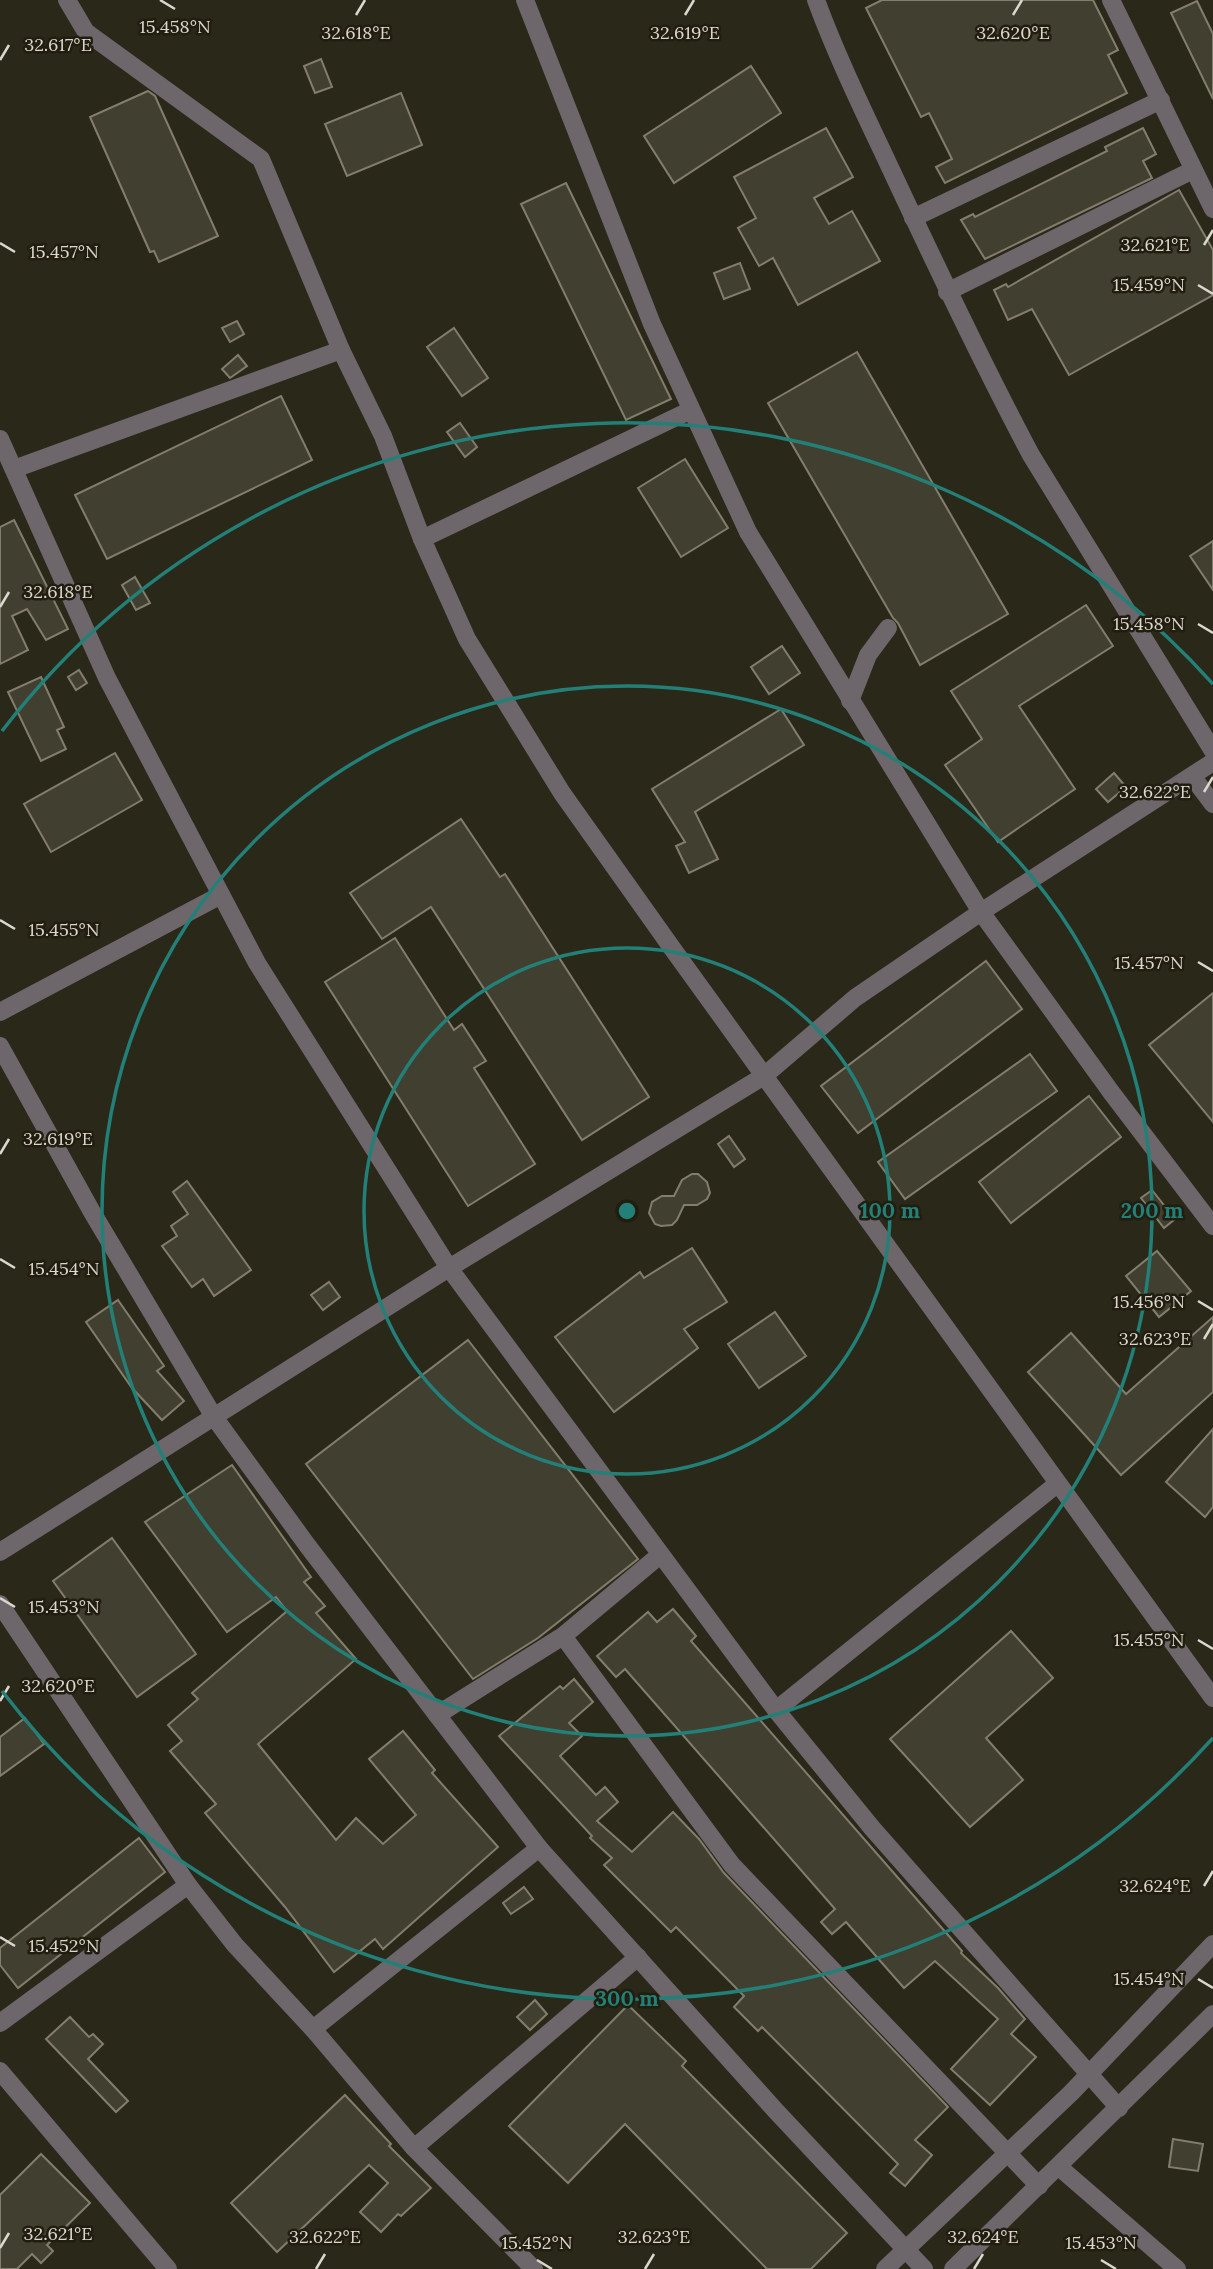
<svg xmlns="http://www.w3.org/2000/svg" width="1213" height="2269" font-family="Lora,serif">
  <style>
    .building { fill: #413f2f; stroke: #817e6d; stroke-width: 2 }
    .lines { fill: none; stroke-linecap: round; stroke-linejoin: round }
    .minor { stroke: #6d666b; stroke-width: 18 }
    .ticks { fill: none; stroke: #d9d7ce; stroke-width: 2.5 }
    .ring { fill: none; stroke: #238078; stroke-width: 3.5 }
    .ticks-label { font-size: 18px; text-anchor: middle; fill: #d9d7ce; stroke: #211e10; stroke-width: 5; stroke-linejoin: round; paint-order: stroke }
    .centre { fill: #238078; stroke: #211e10; stroke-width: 3.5 }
    .ring-label { font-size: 21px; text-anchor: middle; font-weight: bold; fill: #238078; stroke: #211e10; stroke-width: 5; stroke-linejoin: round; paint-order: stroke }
  </style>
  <rect width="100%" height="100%" fill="#2a2819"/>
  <!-- building -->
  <g class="building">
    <polygon points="882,0 1093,0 1118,50 1108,55 1127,93 945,183 936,167 952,159 929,113 921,117 866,8"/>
    <polygon points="1197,1 1213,34 1213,99 1171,13"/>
    <polygon points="321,59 332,87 315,93 304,66"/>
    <polygon points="751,66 781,113 674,183 644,136"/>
    <polygon points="148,91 155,96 218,236 159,262 154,251 150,252 90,117"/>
    <polygon points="401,93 422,145 347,176 325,124"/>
    <polygon points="826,128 853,177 814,198 829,224 852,211 880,261 798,305 773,258 759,266 738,228 756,218 734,177"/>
    <polygon points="1143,128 1156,154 1143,161 1152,178 985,259 961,220 973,214 975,217 1107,151 1105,147"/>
    <polygon points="566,183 671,399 626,420 521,204"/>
    <polygon points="1179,190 1213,250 1213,295 1069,375 1032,309 1008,320 994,290 1006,284 1008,287"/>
    <polygon points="740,263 750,289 724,299 714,273"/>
    <polygon points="237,321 244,334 230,342 222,328"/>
    <polygon points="454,328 488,378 462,396 427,347"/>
    <polygon points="857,352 1008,614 920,665 898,623 893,618 768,403"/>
    <polygon points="238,355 247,366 230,378 222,369"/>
    <polygon points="281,396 312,460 107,559 75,495"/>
    <polygon points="460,423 477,447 465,457 447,432"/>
    <polygon points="685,459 728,528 681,557 638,488"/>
    <polygon points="14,520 68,629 46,640 27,609 12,616 28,650 0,664 0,527"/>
    <polygon points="1213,541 1213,590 1190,556"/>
    <polygon points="135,577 150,603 136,610 122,585"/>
    <polygon points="1086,605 1113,646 1019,706 1075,789 998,842 945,765 982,739 951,691"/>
    <polygon points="782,646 800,673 769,694 751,667"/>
    <polygon points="79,670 87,683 76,690 68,677"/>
    <polygon points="41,677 64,727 57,730 66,749 41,761 8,692"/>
    <polygon points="781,709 804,745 695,812 718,859 689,873 676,846 685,842 652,789"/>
    <polygon points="115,753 142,800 51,852 24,804"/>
    <polygon points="1114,773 1126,787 1108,802 1096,789"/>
    <polygon points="461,819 500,877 505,874 649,1097 582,1140 431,907 382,939 350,893"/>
    <polygon points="395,938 454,1030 462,1024 486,1061 474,1068 535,1164 468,1206 325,982"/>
    <polygon points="986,961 1022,1009 858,1133 821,1086"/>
    <polygon points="1213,993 1213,1122 1149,1045"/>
    <polygon points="1030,1054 1057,1091 905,1199 878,1162"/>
    <polygon points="1089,1096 1121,1137 1011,1223 979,1182"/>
    <polygon points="729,1136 745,1159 734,1167 718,1144"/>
    <polygon points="692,1174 698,1174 707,1182 710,1193 707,1199 697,1205 684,1205 677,1220 672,1225 661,1226 655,1224 649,1213 652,1202 662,1196 674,1196 682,1180"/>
    <polygon points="187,1181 251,1270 214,1296 203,1279 192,1287 162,1246 177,1236 171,1226 188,1214 173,1192"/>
    <polygon points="1152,1190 1175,1219 1164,1228 1141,1198"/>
    <polygon points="692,1248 727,1302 684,1329 698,1348 614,1412 555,1337 640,1272 644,1278"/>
    <polygon points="1157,1251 1191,1291 1159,1317 1126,1276"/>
    <polygon points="329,1282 340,1297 323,1310 311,1295"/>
    <polygon points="118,1300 164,1366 157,1371 184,1401 162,1420 132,1388 86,1322"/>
    <polygon points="775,1312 806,1356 759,1388 728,1344"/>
    <polygon points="1213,1317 1213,1392 1121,1475 1028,1372 1071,1333 1126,1394"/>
    <polygon points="468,1340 638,1559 538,1638 473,1679 306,1464"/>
    <polygon points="1213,1429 1213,1507 1205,1517 1166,1482"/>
    <polygon points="232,1465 311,1577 304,1582 325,1606 316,1613 356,1659 258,1744 336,1840 356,1818 383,1844 416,1815 369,1759 403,1731 435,1770 432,1773 498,1847 383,1949 375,1939 334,1972 285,1907 205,1813 216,1804 170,1751 182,1741 168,1725 198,1699 192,1693 287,1611 276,1597 227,1632 145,1522"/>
    <polygon points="112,1538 196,1654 137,1697 53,1581"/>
    <polygon points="673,1609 696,1636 691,1641 962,1951 961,1953 998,1988 1025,2019 1011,2034 1036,2057 990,2105 951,2069 998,2019 935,1961 904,1988 846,1922 832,1934 821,1922 835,1909 625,1669 616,1677 597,1656 648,1612 657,1622"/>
    <polygon points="1011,1631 1053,1678 986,1738 1023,1780 970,1827 890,1739"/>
    <polygon points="574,1679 593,1702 569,1723 582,1736 560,1756 596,1795 605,1787 618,1802 597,1821 632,1852 673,1812 699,1839 724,1873 948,2107 915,2140 932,2155 905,2186 890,2173 898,2164 762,2027 758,2031 734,2007 744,1996 676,1927 671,1932 604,1865 612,1858 590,1838 592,1836 499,1736 560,1686 563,1689"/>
    <polygon points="25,1718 44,1744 0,1776 0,1737"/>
    <polygon points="139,1838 165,1872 18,1988 0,1965 0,1948"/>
    <polygon points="524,1887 533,1899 511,1914 503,1903"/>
    <polygon points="535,2000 547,2014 530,2030 517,2017"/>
    <polygon points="628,2005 686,2061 682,2066 847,2233 811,2269 767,2269 625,2124 568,2183 509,2126"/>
    <polygon points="70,2017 89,2037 93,2034 103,2044 88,2059 128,2101 116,2112 46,2039"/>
    <polygon points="345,2095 391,2144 389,2146 431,2188 401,2216 398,2214 381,2232 360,2212 388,2183 369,2165 277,2252 231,2203"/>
    <polygon points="1173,2139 1203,2144 1198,2171 1169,2167"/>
    <polygon points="41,2154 90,2203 47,2245 53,2251 41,2263 32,2254 17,2269 0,2269 0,2195"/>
  </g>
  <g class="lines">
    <!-- minor -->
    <g class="minor">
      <polyline points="67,0 86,32 261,159 341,350 383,436 422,539 467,639 562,793 672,948 1213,1698"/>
      <polyline points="525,0 652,324 748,532 981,912 1111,1092 1213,1226"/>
      <path d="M 816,0 C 838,60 867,118 894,176 C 938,270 982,363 1031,455 L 1213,751"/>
      <polyline points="1111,0 1213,209"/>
      <polyline points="913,218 1161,100"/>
      <polyline points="947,292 1193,170"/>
      <polyline points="0,439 107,678 257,963 449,1268 776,1710 872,1828 1119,2108"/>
      <polyline points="14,469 341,350"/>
      <polyline points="422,539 691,410"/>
      <polyline points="850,701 868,655 888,628"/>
      <polyline points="1192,776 1213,804"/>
      <polyline points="0,1012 221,895"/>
      <polyline points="0,1046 92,1212 214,1417 307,1545 539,1848 775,2110 924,2269"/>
      <polyline points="0,1552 449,1268 764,1076 855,998 981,912 1213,762"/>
      <polyline points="0,1604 188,1885 235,1945 313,2029 414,2148 534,2269"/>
      <polyline points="563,1636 732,1865 1039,2186"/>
      <polyline points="776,1710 1057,1484"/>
      <polyline points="437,1715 563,1636 660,1555"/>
      <polyline points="0,2023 188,1885"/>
      <polyline points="313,2029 539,1848"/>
      <polyline points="0,2071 168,2269"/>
      <polyline points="414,2148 638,1957"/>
      <polyline points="1059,2167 1177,2269"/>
      <polyline points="885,2269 1071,2093 1213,1944"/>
      <polyline points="953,2269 1213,2014"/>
    </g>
  </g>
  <!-- ticks -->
  <path class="ticks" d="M 160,0 L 175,9M 356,15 L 365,0M 685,15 L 694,0M 1013,15 L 1022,0M 0,60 L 9,45M 0,243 L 15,252M 1204,245 L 1213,230M 1198,285 L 1213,294M 0,607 L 9,592M 1198,624 L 1213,633M 1204,792 L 1213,777M 0,920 L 15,929M 1198,962 L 1213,971M 0,1154 L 9,1139M 0,1259 L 15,1268M 1198,1301 L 1213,1310M 1204,1339 L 1213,1324M 0,1598 L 15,1607M 1198,1640 L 1213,1649M 0,1701 L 9,1686M 1204,1886 L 1213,1871M 0,1937 L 15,1946M 1198,1979 L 1213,1988M 0,2248 L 9,2233M 537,2260 L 552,2269M 1101,2260 L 1116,2269M 316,2269 L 325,2254M 645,2269 L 654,2254M 974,2269 L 983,2254"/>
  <!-- distance rings -->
  <g class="ring">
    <circle cx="627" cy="1211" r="263"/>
    <circle cx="627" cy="1211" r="525"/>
    <path d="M1213 1738A788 788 0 0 1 2 1691M2 731A788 788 0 0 1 1213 684"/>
  </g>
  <g class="ticks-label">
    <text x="175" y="33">15.458°N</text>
    <text x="356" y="39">32.618°E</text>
    <text x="1013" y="39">32.620°E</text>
    <text x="685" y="39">32.619°E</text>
    <text x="58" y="51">32.617°E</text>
    <text x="1155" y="251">32.621°E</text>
    <text x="64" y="258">15.457°N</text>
    <text x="1149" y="291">15.459°N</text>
    <text x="58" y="598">32.618°E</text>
    <text x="1149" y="630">15.458°N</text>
    <text x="1155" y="798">32.622°E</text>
    <text x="64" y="936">15.455°N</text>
    <text x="1149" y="969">15.457°N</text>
    <text x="58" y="1145">32.619°E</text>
    <text x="64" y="1275">15.454°N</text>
    <text x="1149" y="1308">15.456°N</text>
    <text x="1155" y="1345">32.623°E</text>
    <text x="64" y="1613">15.453°N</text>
    <text x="1149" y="1646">15.455°N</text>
    <text x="58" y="1692">32.620°E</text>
    <text x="1155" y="1892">32.624°E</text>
    <text x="64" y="1952">15.452°N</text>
    <text x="1149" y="1985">15.454°N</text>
    <text x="58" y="2240">32.621°E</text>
    <text x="325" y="2243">32.622°E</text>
    <text x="654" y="2243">32.623°E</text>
    <text x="983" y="2243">32.624°E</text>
    <text x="537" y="2249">15.452°N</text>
    <text x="1101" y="2249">15.453°N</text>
  </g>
  <circle cx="627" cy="1211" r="10" class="centre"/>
  <g class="ring-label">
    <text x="890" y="1218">100 m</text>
    <text x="1152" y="1218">200 m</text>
    <text x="627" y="2006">300 m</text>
  </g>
</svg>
